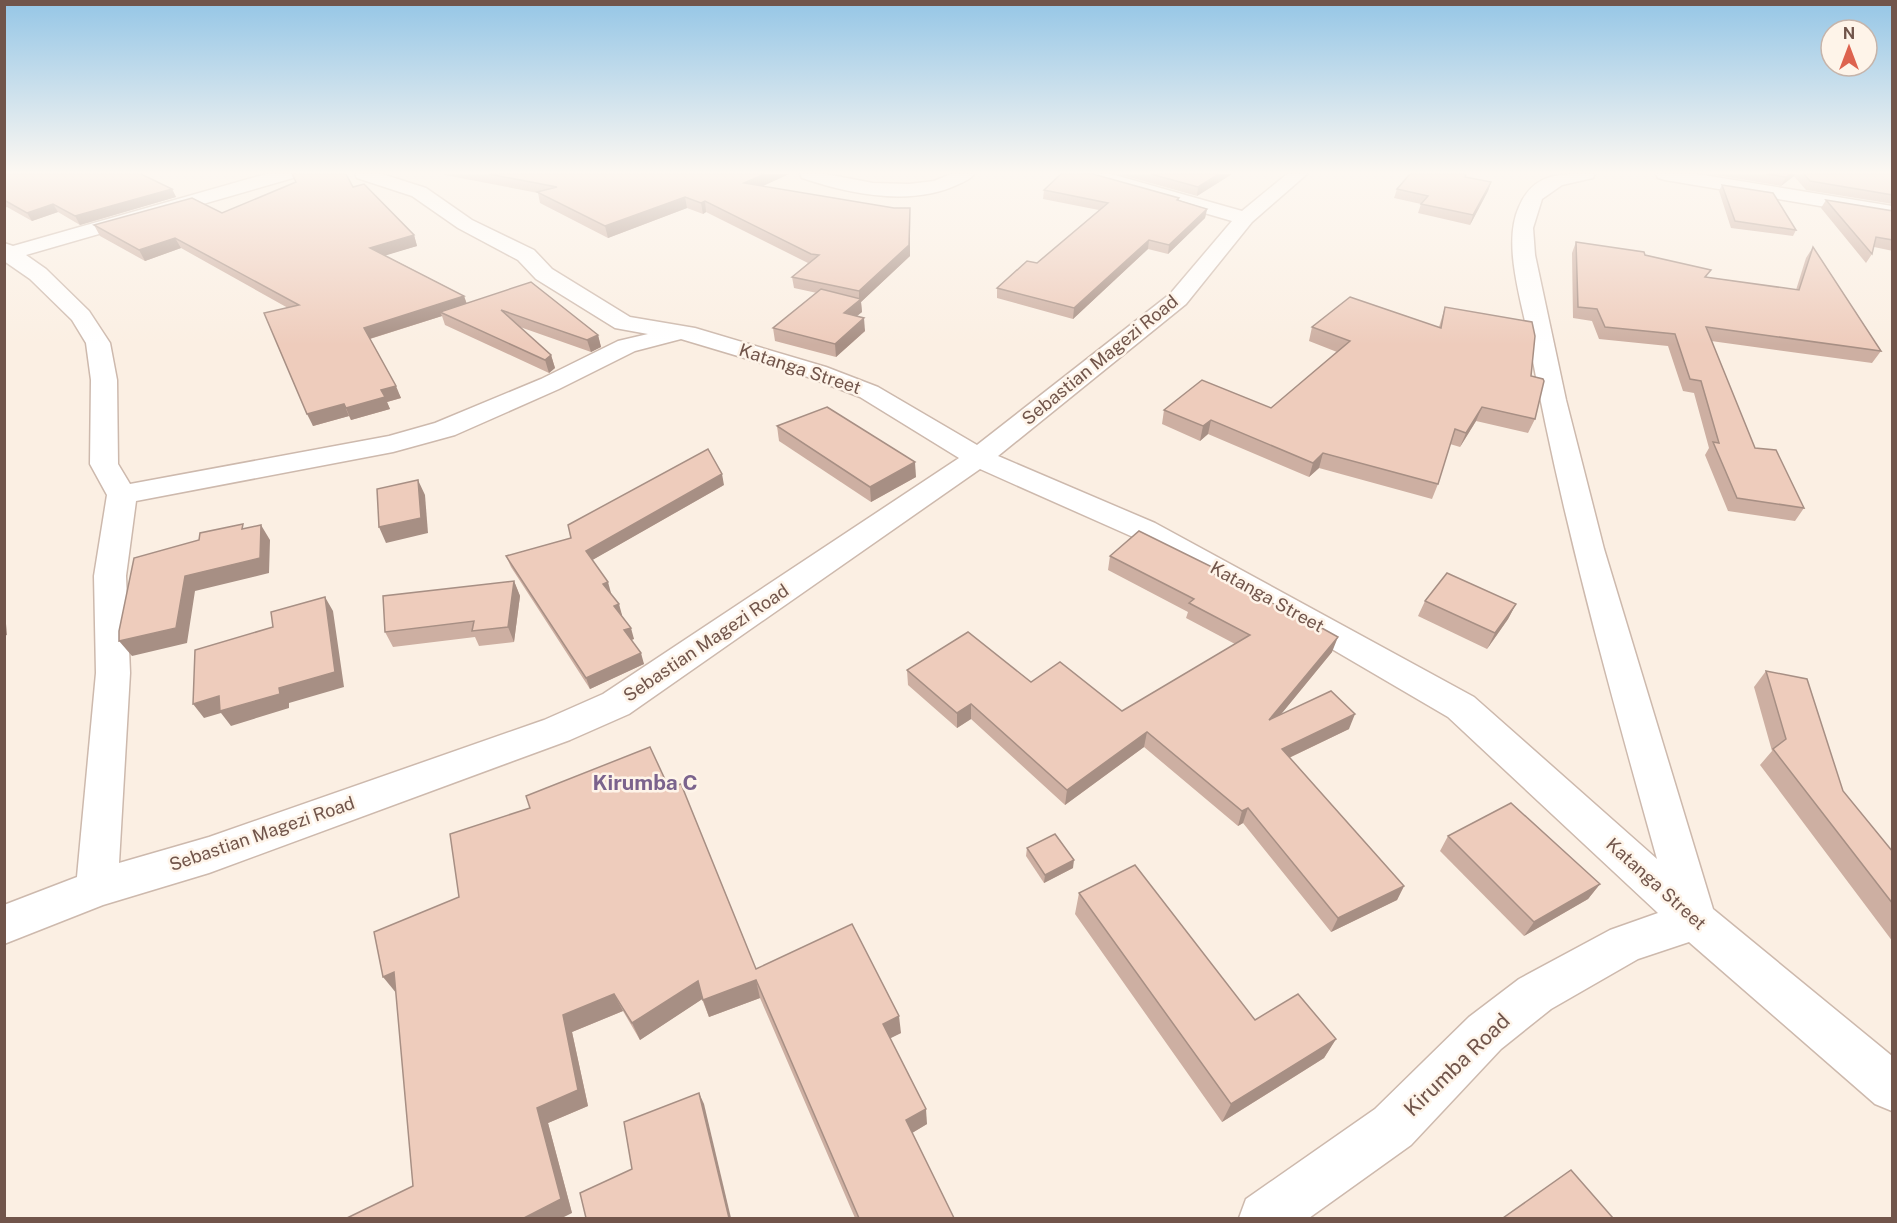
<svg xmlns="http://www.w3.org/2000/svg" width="1897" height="1223" font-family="'Public Sans',sans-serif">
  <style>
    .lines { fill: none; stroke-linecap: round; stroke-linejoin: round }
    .street-casing { stroke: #cdb9ad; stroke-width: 3 }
    .street { fill: #fff; fill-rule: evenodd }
    .wall { fill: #cdafa2 }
    .shaded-wall { fill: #a78f84 }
    .building { fill: #eeccbc; stroke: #a78f84; stroke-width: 1.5 }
    .labels { text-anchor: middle; stroke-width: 5; stroke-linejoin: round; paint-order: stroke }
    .street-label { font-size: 18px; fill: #71554b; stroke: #fef4e9 }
    .quarter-label { font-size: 21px; font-weight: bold; fill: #7b638d; stroke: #fef4e9 }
    .near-street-label { font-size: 21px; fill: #71554b; stroke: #fef4e9 }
  </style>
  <rect width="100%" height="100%" fill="#fbefe3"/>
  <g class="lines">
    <defs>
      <g id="street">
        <path d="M 266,174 L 295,174 L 293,178 L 26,255 L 46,269 L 89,311 L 110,343 L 117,380 L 118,464 L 130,484 L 389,436 L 435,423 L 541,379 L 618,341 L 648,334 L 615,328 L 536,279 L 518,260 L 458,228 L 412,196 L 357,178 L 355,174 L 382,174 L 426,188 L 472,220 L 534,250 L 552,269 L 630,317 L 695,328 L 826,367 L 878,387 L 977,445 L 1170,294 L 1232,221 L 1084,178 L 1082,174 L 1111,174 L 1242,211 L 1287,174 L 1307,174 L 1252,222 L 1186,304 L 998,456 L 1155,523 L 1474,697 L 1657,859 C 1609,687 1561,516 1529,340 C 1522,302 1502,244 1519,207 C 1534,171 1562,174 1595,174 L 1593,178 L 1562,185 L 1542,199 L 1533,228 L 1535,255 L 1566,400 L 1604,549 L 1713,909 L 1892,1056 L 1892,1111 L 1875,1104 L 1689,942 L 1638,959 L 1551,1009 L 1501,1049 L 1411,1145 L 1309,1218 L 1239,1218 L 1246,1199 L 1375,1109 L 1469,1017 L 1519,979 L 1610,930 L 1658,913 L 1448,717 L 1279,618 L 1133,537 L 980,469 L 629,714 L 570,740 L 209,873 L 103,905 L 4,944 L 4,905 L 77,877 L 96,673 L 94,576 L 107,495 L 90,464 L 91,380 L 86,343 L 72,320 L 30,279 L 4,261 L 4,243 L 13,246 ZM 681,339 L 808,377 L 860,397 L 959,458 L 603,694 L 544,720 L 209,837 L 119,863 L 130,673 L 126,576 L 136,501 L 393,452 L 455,435 L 559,389 L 635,351 Z"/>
        <path d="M 800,174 L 826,174 L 873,183 L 909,184 L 934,181 L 951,174 L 974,174 C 971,179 965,181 959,184 C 912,207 850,194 802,178 Z"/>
        <polygon points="1656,174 1697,174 1892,206 1892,218 1665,180 1658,178"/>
      </g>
    </defs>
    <!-- street casing -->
    <use href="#street" class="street-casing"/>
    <!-- street -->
    <use href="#street" class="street"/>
  </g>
  <!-- wall -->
  <g class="wall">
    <polygon points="4,174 172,189 176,197 80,225 58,212 32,221 7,207 4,208"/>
    <polygon points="292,174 353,187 414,235 417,246 385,255 464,296 467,304 531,282 598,335 601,347 591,352 520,327 551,355 555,368 549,373 445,325 442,316 370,339 401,398 387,402 390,409 351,420 349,416 313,426 288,308 181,248 145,261 100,236 94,225 222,213 296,182"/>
    <polygon points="444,174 789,174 762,186 910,219 910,256 861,302 862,312 856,316 865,331 836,357 775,341 773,328 817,293 794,288 792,277 808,263 706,212 703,214 687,208 608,238 540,203 538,193 445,175"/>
    <polygon points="1118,174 1232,174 1197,196"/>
    <polygon points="1710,174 1893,174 1893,204 1806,190 1794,176 1781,186"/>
    <polygon points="1467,177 1491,182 1488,191 1470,225 1418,213 1421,204 1394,198 1397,189"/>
    <polygon points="1722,185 1796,230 1793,236 1731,228 1719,191"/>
    <polygon points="1044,190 1179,198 1179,200 1207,209 1205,218 1168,254 1148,249 1073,319 997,298 997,288 1037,263 1099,210 1043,199"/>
    <polygon points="1826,200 1893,211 1893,251 1874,247 1872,254 1866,263 1821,208"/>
    <polygon points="1576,242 1645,255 1707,277 1796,290 1806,258 1813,247 1881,351 1872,363 1711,341 1755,448 1804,508 1795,521 1728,511 1705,455 1709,448 1694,393 1683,391 1668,346 1599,339 1592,321 1573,318 1572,253"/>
    <polygon points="1445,307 1531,376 1535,419 1528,433 1476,421 1460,447 1450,444 1438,484 1432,499 1319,468 1309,477 1208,434 1200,441 1162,424 1164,410 1271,408 1337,352 1309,341 1312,327 1439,327"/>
    <polygon points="777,426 916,477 871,502 779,441"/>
    <polygon points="724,485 592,560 611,593 622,615 621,615 634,639 631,640 644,664 590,689 511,567 506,556 571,538"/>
    <polygon points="1110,556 1215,574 1332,652 1281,714 1349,729 1289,758 1404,886 1397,900 1331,932 1243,823 1238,826 1144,747 1065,805 971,719 957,728 908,685 907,670 1031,682 1122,711 1235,644 1186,618 1188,612 1108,570"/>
    <polygon points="514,581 520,596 514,642 479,646 475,637 393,647 385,632"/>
    <polygon points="1425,601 1516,604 1508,619 1487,649 1418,616"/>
    <polygon points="1766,671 1843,791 1893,852 1893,942 1760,765 1772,751 1754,687"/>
    <polygon points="1448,836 1600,884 1588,899 1524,936 1440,851"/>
    <polygon points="1027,848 1073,868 1044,883 1026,856"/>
    <polygon points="1079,893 1255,1020 1336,1039 1324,1058 1222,1122 1075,914"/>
    <polygon points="756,969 901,1033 890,1038 927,1124 912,1133 954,1218 855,1218 760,998 709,1017 702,999 640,1040 623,1011 572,1032 588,1106 548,1123 572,1213 413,1186 396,993"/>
  </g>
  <!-- shaded-wall -->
  <g class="shaded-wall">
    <polygon points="765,174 789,174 746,194 744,183"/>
    <polygon points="1219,174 1232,174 1197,196 1198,187"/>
    <polygon points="1790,174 1796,174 1794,176 1781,186 1786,177"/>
    <polygon points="1491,182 1488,191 1470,225 1473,215"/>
    <polygon points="172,189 176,197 80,225 75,216"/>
    <polygon points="685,197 687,208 608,238 605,226"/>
    <polygon points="705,201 706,212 703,214 701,203"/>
    <polygon points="53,204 58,212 32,221 27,213"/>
    <polygon points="910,208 910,256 861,302 862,312 845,326 844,313 859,300 859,291"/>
    <polygon points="1207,209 1205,218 1168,254 1169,245"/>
    <polygon points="414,235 417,246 374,259 370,248"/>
    <polygon points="175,238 181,248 145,261 139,250"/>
    <polygon points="1149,240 1148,249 1073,319 1074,308"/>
    <polygon points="464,296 468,308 440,312 442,316 369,339 364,328"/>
    <polygon points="864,318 865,331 836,357 835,344"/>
    <polygon points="598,335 601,347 591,352 587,340"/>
    <polygon points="551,355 555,368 549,373 545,360"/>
    <polygon points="396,386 401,398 387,402 390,409 351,420 346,408 381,390"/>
    <polygon points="344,404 349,416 313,426 307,414"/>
    <polygon points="1482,407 1476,421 1460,447 1466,433"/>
    <polygon points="1211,420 1208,434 1200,441 1203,426"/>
    <polygon points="1323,453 1319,468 1309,477 1313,463"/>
    <polygon points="915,462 916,477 871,502 870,487"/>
    <polygon points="722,474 724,485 589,562 586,551"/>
    <polygon points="418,480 425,495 428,533 386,543 379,527"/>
    <polygon points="261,525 270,540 269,573 195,591 187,643 132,656 119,641 185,576"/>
    <polygon points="514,581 520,596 514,642 508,627"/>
    <polygon points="608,582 611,593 606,595 603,584"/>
    <polygon points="325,597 333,611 344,687 289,703 289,708 231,726 221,713 204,718 193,704 219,696 279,688"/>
    <polygon points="4,601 7,635 4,636"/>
    <polygon points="619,604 622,615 618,617 614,606"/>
    <polygon points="1516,604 1508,619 1487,649 1495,633"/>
    <polygon points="631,628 634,639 628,641 624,630"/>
    <polygon points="1338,637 1332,652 1264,735 1269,720"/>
    <polygon points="641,653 644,664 590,689 586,678"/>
    <polygon points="971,704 971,719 957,728 957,713"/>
    <polygon points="1355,714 1349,729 1276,764 1282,749"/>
    <polygon points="1147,732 1144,747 1065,805 1067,790"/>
    <polygon points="1248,808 1243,823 1238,826 1242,811"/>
    <polygon points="1074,860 1073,868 1044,883 1045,875"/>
    <polygon points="1600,884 1588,899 1524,936 1534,922"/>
    <polygon points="1404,886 1397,900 1331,932 1338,918"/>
    <polygon points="394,972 397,994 383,977"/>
    <polygon points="756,980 760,998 709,1017 703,1000"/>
    <polygon points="698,981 704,998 640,1040 632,1023"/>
    <polygon points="614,994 623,1011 572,1032 588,1106 548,1123 572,1213 562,1218 524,1218 537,1108 563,1015"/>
    <polygon points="899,1016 901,1033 885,1041 883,1024"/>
    <polygon points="1336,1039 1324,1058 1222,1122 1231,1104"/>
    <polygon points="699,1093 704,1104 731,1218 729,1218"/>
    <polygon points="926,1109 927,1124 907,1136 906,1120"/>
  </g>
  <!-- building -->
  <g class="building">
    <polygon points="4,174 141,174 172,189 75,216 53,204 27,213 4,200"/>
    <polygon points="292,174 346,174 353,187 364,184 414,235 370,248 464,296 364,328 396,386 381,390 385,397 346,408 344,404 307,414 264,313 299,305 175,238 139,250 94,225 192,198 222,213 296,182"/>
    <polygon points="489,174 765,174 744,183 894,208 910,208 909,245 859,291 792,277 819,255 811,254 705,201 701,203 685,197 605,226 537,192 557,187"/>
    <polygon points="1061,174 1093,174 1179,198 1177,200 1207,209 1169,245 1149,240 1074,308 997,288 1027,261 1037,263 1108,203 1044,190"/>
    <polygon points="1151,174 1219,174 1198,187"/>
    <polygon points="1410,174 1466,174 1465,177 1491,182 1473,215 1421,204 1428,196 1397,189"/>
    <polygon points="1766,174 1790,174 1786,177"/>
    <polygon points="1804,174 1893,174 1893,195 1810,181"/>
    <polygon points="1722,185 1773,193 1796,230 1735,221"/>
    <polygon points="1826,200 1893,211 1893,240 1876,237 1872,254"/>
    <polygon points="1576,242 1644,252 1645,255 1711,270 1705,277 1799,290 1813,247 1881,351 1706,327 1755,448 1776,450 1804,508 1737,498 1713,442 1719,443 1701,381 1690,379 1675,334 1605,327 1597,309 1578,307"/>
    <polygon points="531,282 598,335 587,340 501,310 551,355 545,360 440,312"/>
    <polygon points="821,289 861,299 844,313 864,318 835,344 773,328"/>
    <polygon points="1350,297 1441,328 1445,307 1532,322 1535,336 1531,376 1543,379 1544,381 1535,419 1482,407 1466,433 1455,429 1438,484 1323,453 1313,463 1211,420 1203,426 1164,410 1202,380 1271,408 1350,341 1312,327"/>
    <polygon points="827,407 915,462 870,487 777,426"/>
    <polygon points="708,449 722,474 586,551 608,582 603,584 619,604 614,606 631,628 624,630 641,653 586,678 506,556 571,538 568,525"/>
    <polygon points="418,480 421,518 379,527 377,489"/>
    <polygon points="243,524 242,529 261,525 260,558 185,576 176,628 119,641 119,631 134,558 199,540 200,533"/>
    <polygon points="1139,531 1216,569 1212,573 1320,627 1338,637 1269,720 1331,691 1355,714 1282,749 1404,886 1338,918 1248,808 1242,811 1147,732 1067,790 971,704 957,713 907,670 968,632 1031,682 1060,662 1122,711 1250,635 1189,603 1194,599 1110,556"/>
    <polygon points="1447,573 1516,604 1495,633 1425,601"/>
    <polygon points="514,581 508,627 472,631 474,621 385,632 383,596"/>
    <polygon points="325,597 335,672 279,688 280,694 220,711 219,696 193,704 195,650 273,627 271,612"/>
    <polygon points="1766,671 1807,679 1843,791 1893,852 1893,904 1773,749 1786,739"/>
    <polygon points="650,747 669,788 681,784 756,969 852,924 899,1016 883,1024 926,1109 906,1120 954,1218 859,1218 756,980 703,1000 698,981 632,1023 614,994 563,1015 578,1090 537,1108 561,1199 524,1218 347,1218 413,1186 394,972 383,977 374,932 459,897 450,834 530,808 526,796"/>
    <polygon points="1511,803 1600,884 1534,922 1448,836"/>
    <polygon points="1055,834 1074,860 1045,875 1027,848"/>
    <polygon points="1135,865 1255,1020 1298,994 1336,1039 1231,1104 1079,893"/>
    <polygon points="699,1093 729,1218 586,1218 580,1193 632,1169 624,1122"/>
    <polygon points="1571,1170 1613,1218 1503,1218"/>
  </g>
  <!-- sky -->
  <linearGradient id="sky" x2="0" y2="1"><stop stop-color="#95c6e6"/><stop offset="0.5" stop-color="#fdf8f2"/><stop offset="1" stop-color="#fdf8f2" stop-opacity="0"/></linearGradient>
  <rect width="1897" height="345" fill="url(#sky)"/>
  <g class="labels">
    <!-- street labels -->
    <g class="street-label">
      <text transform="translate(1100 360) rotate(-39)" y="6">Sebastian Magezi Road</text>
      <text transform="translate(800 369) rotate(18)" y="6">Katanga Street</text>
      <text transform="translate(1267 597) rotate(29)" y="6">Katanga Street</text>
      <text transform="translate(706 643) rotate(-34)" y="6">Sebastian Magezi Road</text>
      <text transform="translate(262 834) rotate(-19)" y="6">Sebastian Magezi Road</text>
      <text transform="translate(1656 884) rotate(42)" y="6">Katanga Street</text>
    </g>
    <!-- quarter labels -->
    <g class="quarter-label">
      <text x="645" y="790">Kirumba C</text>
    </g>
    <!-- near-street labels -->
    <g class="near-street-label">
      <text transform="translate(1457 1065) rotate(-44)" y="7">Kirumba Road</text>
    </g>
  </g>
  <!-- border -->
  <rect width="1897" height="1223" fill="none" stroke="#71554b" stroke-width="12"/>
  <!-- north arrow -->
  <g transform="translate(1849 48)"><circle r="28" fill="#fef4e9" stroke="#c6b4aa" stroke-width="1.5"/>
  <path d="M0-4.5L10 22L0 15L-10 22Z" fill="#dd634f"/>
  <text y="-9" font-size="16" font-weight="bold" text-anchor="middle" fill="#71554b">N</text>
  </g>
</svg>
